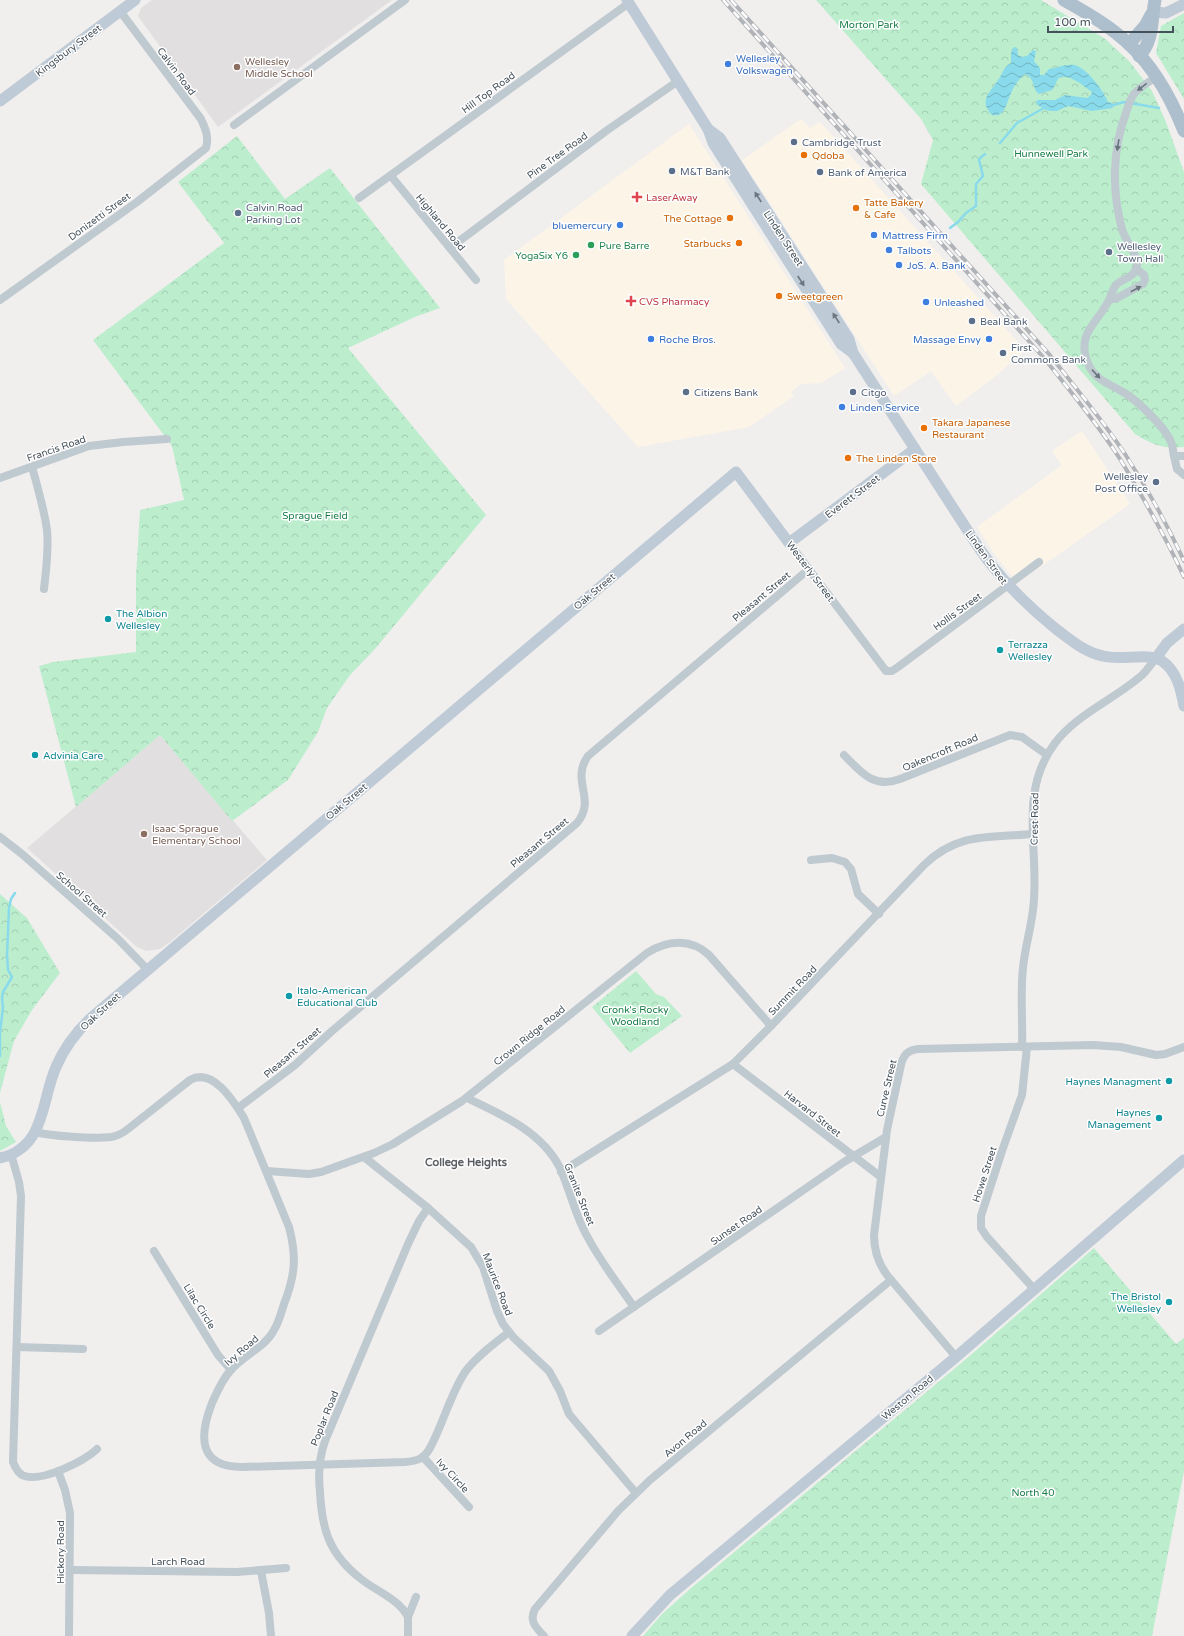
<svg xmlns="http://www.w3.org/2000/svg" width="1184" height="1636" font-family="'Varela Round',sans-serif">
  <style>
    .commercial { fill: #fcf5e7 }
    .education { fill: #e2dfe0 }
    .park { fill: url(#park-crowns) }
    .water { fill: url(#water-waves) }
    .lines { fill: none; stroke-linecap: round; stroke-linejoin: round }
    .stream { stroke: #89daeb; stroke-width: 2.5 }
    .street { stroke: #bec9d0; stroke-width: 8 }
    .secondary { stroke: #becad5; stroke-width: 11 }
    .primary { stroke: #adbecd; stroke-width: 13 }
    .rail-casing { stroke: #b0b3b8; stroke-width: 4 }
    .rail { stroke: #fff; stroke-width: 2.5; stroke-dasharray: 8; stroke-linecap: butt }
    .oneway { fill: #6a767e }
    .oneway2 { fill: #6a7680 }
    .shop-dot { fill: #3f7fe0; stroke: #fff; stroke-width: 1.5 }
    .education-dot { fill: #8d6e63; stroke: #fff; stroke-width: 1.5 }
    .service-dot { fill: #5c6f8a; stroke: #fff; stroke-width: 1.5 }
    .food-dot { fill: #e8710a; stroke: #fff; stroke-width: 1.5 }
    .health-dot { fill: #e0444e; stroke: #fff; stroke-width: 1.5 }
    .leisure-dot { fill: #2e9e5b; stroke: #fff; stroke-width: 1.5 }
    .culture-dot { fill: #0f9aa8; stroke: #fff; stroke-width: 1.5 }
    .labels { text-anchor: middle; stroke-width: 3; stroke-linejoin: round; paint-order: stroke }
    .park-label { font-size: 10px; fill: #177c46; stroke: #fff }
    .street-label { font-size: 10px; fill: #46525b; stroke: #fff }
    .shop-label { font-size: 10px; fill: #366cbe; stroke: #fff; text-anchor: start }
    .education-label { font-size: 10px; fill: #785e54; stroke: #fff; text-anchor: start }
    .service-label { font-size: 10px; fill: #4e5e75; stroke: #fff; text-anchor: start }
    .food-label { font-size: 10px; fill: #c56008; stroke: #fff; text-anchor: start }
    .health-label { font-size: 10px; fill: #be3a42; stroke: #fff; text-anchor: start }
    .leisure-label { font-size: 10px; fill: #27864d; stroke: #fff; text-anchor: start }
    .culture-label { font-size: 10px; fill: #0d838f; stroke: #fff; text-anchor: start }
    .neighbourhood-label { font-size: 11px; font-weight: bold; fill: #5b5f63; stroke: #fff }
  </style>
  <defs>
    <pattern id="park-crowns" width="20" height="18" patternUnits="userSpaceOnUse"><rect width="20" height="18" fill="#bceece"/><path d="M2 6a3 3 0 1 1 6 0M12 15a3 3 0 1 1 6 0" fill="none" stroke="#a3ceb3"/></pattern>
    <pattern id="water-waves" width="16" height="10" patternUnits="userSpaceOnUse"><rect width="16" height="10" fill="#89daeb"/><path d="M0 5q4-4 8 0t8 0" fill="none" stroke="#72b3c1"/></pattern>
  </defs>
  <rect width="100%" height="100%" fill="#f1eeee"/>
  <!-- commercial -->
  <g class="commercial">
    <polygon points="801,119 810,128 820,122 1025,350 997,375 956,406 931,371 894,396 742,160"/>
    <polygon points="689,124 845,368 821,383 801,384 791,392 794,396 749,427 638,447 506,299 504,260"/>
    <polygon points="1082,431 1130,504 1039,568 1034,561 1013,577 995,555 977,527 1062,465 1052,451"/>
  </g>
  <!-- education -->
  <g class="education">
    <polygon points="152,0 392,0 218,127 138,16 141,8"/>
    <polygon points="160,735 267,860 170,942 160,949 146,951 137,947 27,848"/>
  </g>
  <!-- park -->
  <g class="park">
    <path d="M 816,0 L 1041,0 L 1104,38 L 1130,62 L 1152,91 L 1166,122 L 1184,172 L 1184,447 C 1163,449 1153,445 1135,434 L 921,184 L 933,140 L 921,119 Z"/>
    <polygon points="1184,13 1184,99 1156,53 1161,26"/>
    <polygon points="237,136 285,199 330,168 440,308 415,317 348,348 486,515 375,649 350,675 327,708 318,732 288,780 232,821 160,735 76,807 39,666 53,662 136,652 136,577 140,510 184,500 172,446 93,340 224,243 178,182"/>
    <polygon points="0,894 27,918 60,973 32,1010 14,1041 0,1093"/>
    <polygon points="636,971 656,994 664,997 682,1016 630,1053 592,1007"/>
    <polygon points="0,1102 6,1126 16,1142 0,1151"/>
    <polygon points="1094,1248 1176,1344 1184,1338 1184,1471 1152,1636 643,1636 662,1614 690,1589 966,1359"/>
  </g>
  <!-- water -->
  <path class="water" d="M 1014,47 L 1017,48 L 1018,55 L 1022,57 L 1027,56 L 1033,50 L 1036,51 L 1034,61 L 1040,68 L 1040,75 L 1044,75 L 1049,69 C 1057,68 1065,64 1074,65 C 1086,67 1104,91 1108,102 L 1112,103 L 1113,108 L 1092,111 L 1068,106 L 1057,111 L 1051,111 L 1046,110 L 1036,104 L 1037,100 L 1055,100 L 1065,95 L 1087,98 L 1091,95 L 1092,92 C 1085,87 1066,71 1058,79 C 1055,83 1055,87 1052,90 L 1039,94 C 1032,90 1036,79 1025,74 C 1022,76 1013,87 1012,91 C 1007,100 1006,118 992,115 C 978,100 990,93 998,80 C 1004,72 1002,68 1011,63 L 1011,52 Z"/>
  <g class="lines">
    <!-- stream -->
    <g class="stream">
      <polyline points="1110,106 1124,102 1159,108"/>
      <polyline points="1000,143 1017,123 1044,108"/>
      <polyline points="950,228 958,222 966,213 976,206 976,184 983,176 979,160 981,157 985,154"/>
      <polyline points="0,1056 0,1033 3,1007 2,998 3,992 12,977 8,970 7,955 9,908 11,899 15,893"/>
    </g>
    <!-- street -->
    <g class="street">
      <path d="M 1156,77 C 1149,82 1140,87 1134,94 C 1130,99 1128,106 1126,113 C 1112,150 1112,192 1122,229 C 1125,240 1138,255 1137,265 C 1136,278 1122,278 1116,285 C 1112,290 1111,297 1108,302 C 1097,323 1077,334 1087,361 C 1094,380 1108,383 1123,392 C 1137,400 1165,427 1171,442 C 1173,446 1173,452 1174,456"/>
      <polyline points="234,125 405,0"/>
      <polyline points="391,176 476,280"/>
      <polyline points="359,198 629,3"/>
      <polyline points="450,248 606,131 678,81"/>
      <polyline points="1110,299 1115,299 1143,284 1145,280 1144,275 1136,269"/>
      <path d="M 0,300 L 137,202 L 206,148 C 209,137 206,130 201,119 L 120,11"/>
      <polyline points="1184,456 1174,456 1177,469 1184,475"/>
      <path d="M 32,467 C 38,488 44,509 47,530 C 49,550 46,570 44,589"/>
      <polyline points="0,478 89,446 123,442 167,439"/>
      <polyline points="789,543 886,671 892,671 898,667 1039,562"/>
      <path d="M 844,755 C 861,772 873,789 900,779 L 1010,735 L 1022,737 L 1047,755"/>
      <polyline points="0,837 22,854 118,939 147,969"/>
      <polyline points="811,860 832,858 845,862 851,869 858,894 879,914"/>
      <path d="M 1022,1047 C 1023,1021 1020,995 1023,968 C 1025,945 1033,923 1034,899 C 1038,845 1019,791 1055,743 C 1077,714 1113,700 1141,676 C 1147,671 1151,664 1156,658"/>
      <polyline points="1027,1047 1022,1095 1002,1151 981,1216 981,1228 987,1237 1035,1290"/>
      <polyline points="733,1064 881,1177"/>
      <path d="M 467,1098 C 501,1114 542,1132 560,1168 C 570,1190 575,1215 587,1236 C 600,1261 618,1284 634,1307"/>
      <path d="M 238,1108 L 295,1065 L 332,1031 L 577,823 C 597,799 570,781 588,756 L 809,569"/>
      <path d="M 35,1132 C 51,1136 94,1139 111,1137 C 117,1136 123,1133 128,1129 L 190,1080 C 213,1067 234,1102 244,1118 L 289,1227 C 297,1257 295,1276 284,1304 C 281,1313 279,1322 274,1330 C 265,1348 243,1355 230,1371 C 222,1380 217,1392 212,1403 C 199,1436 198,1467 242,1467 L 405,1462 C 417,1461 424,1459 430,1448 C 443,1424 450,1395 465,1372 C 477,1356 494,1344 509,1332"/>
      <path d="M 11,1154 L 19,1182 L 21,1196 L 13,1462 C 15,1467 17,1472 22,1475 C 39,1484 85,1461 97,1449"/>
      <polyline points="364,1157 428,1208 471,1247 483,1267 497,1311 503,1324 514,1338 549,1371 560,1391 569,1414 636,1493"/>
      <path d="M 267,1171 L 309,1174 L 321,1172 L 374,1153 L 393,1144 L 462,1101 L 647,953 C 667,940 691,938 709,955 L 771,1026"/>
      <path d="M 561,1172 L 733,1064 L 771,1026 L 924,865 C 958,832 989,838 1033,834"/>
      <polyline points="154,1251 218,1355 231,1370"/>
      <polyline points="599,1331 844,1162 886,1137"/>
      <polyline points="17,1347 83,1349"/>
      <path d="M 956,1357 L 887,1275 C 878,1263 874,1251 874,1235 L 887,1130 L 901,1065 C 903,1055 908,1050 918,1049 L 1093,1045 L 1121,1047 L 1156,1055 L 1165,1054 L 1184,1047"/>
      <polyline points="423,1457 469,1507"/>
      <polyline points="58,1471 65,1490 70,1513 69,1636"/>
      <polyline points="70,1570 237,1572 286,1568"/>
      <polyline points="261,1571 269,1613 271,1636"/>
      <path d="M 408,1617 C 399,1599 376,1591 361,1579 C 329,1554 322,1530 320,1492 C 318,1474 319,1458 325,1441 L 408,1244 L 419,1221 L 428,1208"/>
      <polyline points="408,1636 408,1617 416,1597"/>
      <path d="M 544,1636 C 535,1627 529,1620 535,1609 L 618,1511 L 650,1480 L 891,1280"/>
    </g>
    <!-- secondary -->
    <g class="secondary">
      <polyline points="627,0 708,129 713,143 841,344 853,353"/>
      <polyline points="1152,12 1166,13 1184,4"/>
      <polyline points="0,101 135,0"/>
      <path d="M 708,129 L 720,138 L 849,339 L 853,353 L 977,545 C 999,578 1025,604 1056,629 C 1071,640 1084,652 1103,656 C 1121,661 1149,652 1162,661 C 1177,671 1181,690 1184,706"/>
      <polyline points="1156,658 1167,643 1184,629"/>
      <path d="M 0,1158 C 46,1148 41,1100 56,1067 C 64,1048 76,1032 91,1018 L 736,472 L 789,543 L 915,449"/>
      <polyline points="632,1636 670,1595 956,1357 1184,1160"/>
    </g>
    <!-- primary -->
    <g class="primary">
      <path d="M 1064,0 C 1082,10 1100,20 1116,33 C 1148,57 1170,95 1184,131"/>
      <polyline points="1129,44 1145,26 1151,15"/>
      <path d="M 1139,56 C 1154,41 1151,20 1155,0"/>
    </g>
    <defs>
      <g id="rail">
        <path d="M 723,0 L 1044,358 C 1070,391 1097,423 1120,459 C 1143,497 1165,536 1184,577"/>
        <path d="M 731,0 L 1049,354 C 1075,387 1102,419 1125,454 C 1147,488 1167,524 1184,561"/>
      </g>
    </defs>
    <!-- rail casing -->
    <use href="#rail" class="rail-casing"/>
    <!-- rail -->
    <use href="#rail" class="rail"/>
  </g>
  <!-- one-way arrows -->
  <defs><path id="oneway-solid" d="M-6-.8H1V-3.2L6.5 0L1 3.2V.8H-6Z"/></defs>
  <g class="oneway">
    <use href="#oneway-solid" transform="translate(1142 87) rotate(142)"/>
    <use href="#oneway-solid" transform="translate(1118 145) rotate(99)"/>
    <use href="#oneway-solid" transform="translate(1136 289) rotate(-28)"/>
    <use href="#oneway-solid" transform="translate(1096 374) rotate(47)"/>
  </g>
  <g class="oneway2">
    <use href="#oneway-solid" transform="translate(758 197) rotate(-123)"/>
    <use href="#oneway-solid" transform="translate(801 281) rotate(57)"/>
    <use href="#oneway-solid" transform="translate(836 318) rotate(-123)"/>
  </g>
  <!-- markers -->
  <g class="shop-dot">
    <circle cx="728" cy="64" r="4"/>
    <circle cx="620" cy="225" r="4"/>
    <circle cx="874" cy="235" r="4"/>
    <circle cx="889" cy="250" r="4"/>
    <circle cx="899" cy="265" r="4"/>
    <circle cx="926" cy="302" r="4"/>
    <circle cx="651" cy="339" r="4"/>
    <circle cx="989" cy="339" r="4"/>
    <circle cx="842" cy="407" r="4"/>
  </g>
  <g class="education-dot">
    <circle cx="237" cy="67" r="4"/>
    <circle cx="144" cy="834" r="4"/>
  </g>
  <g class="service-dot">
    <circle cx="794" cy="142" r="4"/>
    <circle cx="672" cy="171" r="4"/>
    <circle cx="820" cy="172" r="4"/>
    <circle cx="238" cy="213" r="4"/>
    <circle cx="1109" cy="252" r="4"/>
    <circle cx="972" cy="321" r="4"/>
    <circle cx="1003" cy="353" r="4"/>
    <circle cx="686" cy="392" r="4"/>
    <circle cx="853" cy="392" r="4"/>
    <circle cx="1156" cy="482" r="4"/>
  </g>
  <g class="food-dot">
    <circle cx="804" cy="155" r="4"/>
    <circle cx="856" cy="208" r="4"/>
    <circle cx="730" cy="218" r="4"/>
    <circle cx="739" cy="243" r="4"/>
    <circle cx="779" cy="296" r="4"/>
    <circle cx="924" cy="428" r="4"/>
    <circle cx="848" cy="458" r="4"/>
  </g>
  <g class="health-dot">
    <path d="M635 191h4v4h4v4h-4v4h-4v-4h-4v-4h4z"/>
    <path d="M629 295h4v4h4v4h-4v4h-4v-4h-4v-4h4z"/>
  </g>
  <g class="leisure-dot">
    <circle cx="591" cy="245" r="4"/>
    <circle cx="576" cy="255" r="4"/>
  </g>
  <g class="culture-dot">
    <circle cx="108" cy="619" r="4"/>
    <circle cx="1000" cy="650" r="4"/>
    <circle cx="35" cy="755" r="4"/>
    <circle cx="289" cy="996" r="4"/>
    <circle cx="1169" cy="1081" r="4"/>
    <circle cx="1159" cy="1118" r="4"/>
    <circle cx="1169" cy="1302" r="4"/>
  </g>
  <g class="labels">
    <!-- park labels -->
    <g class="park-label">
      <text x="869" y="28">Morton Park</text>
      <text x="1051" y="157">Hunnewell Park</text>
      <text x="315" y="519">Sprague Field</text>
      <text x="635" y="1013">Cronk's Rocky<tspan x="635" dy="12">Woodland</tspan></text>
      <text x="1033" y="1496">North 40</text>
    </g>
    <!-- street labels -->
    <g class="street-label">
      <text transform="translate(68 50) rotate(-37)" y="4">Kingsbury Street</text>
      <text transform="translate(177 71) rotate(53)" y="4">Calvin Road</text>
      <text transform="translate(488 92) rotate(-36)" y="4">Hill Top Road</text>
      <text transform="translate(557 155) rotate(-36)" y="4">Pine Tree Road</text>
      <text transform="translate(99 216) rotate(-36)" y="4">Donizetti Street</text>
      <text transform="translate(441 222) rotate(50)" y="4">Highland Road</text>
      <text transform="translate(784 238) rotate(57)" y="4">Linden Street</text>
      <text transform="translate(56 448) rotate(-19)" y="4">Francis Road</text>
      <text transform="translate(852 496) rotate(-37)" y="4">Everett Street</text>
      <text transform="translate(987 557) rotate(54)" y="4">Linden Street</text>
      <text transform="translate(811 571) rotate(53)" y="4">Westerly Street</text>
      <text transform="translate(594 591) rotate(-40)" y="4">Oak Street</text>
      <text transform="translate(761 596) rotate(-40)" y="4">Pleasant Street</text>
      <text transform="translate(957 611) rotate(-36)" y="4">Hollis Street</text>
      <text transform="translate(940 752) rotate(-23)" y="4">Oakencroft Road</text>
      <text transform="translate(346 801) rotate(-40)" y="4">Oak Street</text>
      <text transform="translate(1034 819) rotate(-89)" y="4">Crest Road</text>
      <text transform="translate(539 842) rotate(-40)" y="4">Pleasant Street</text>
      <text transform="translate(82 894) rotate(41)" y="4">School Street</text>
      <text transform="translate(792 990) rotate(-46)" y="4">Summit Road</text>
      <text transform="translate(100 1011) rotate(-43)" y="4">Oak Street</text>
      <text transform="translate(529 1035) rotate(-39)" y="4">Crown Ridge Road</text>
      <text transform="translate(292 1052) rotate(-41)" y="4">Pleasant Street</text>
      <text transform="translate(886 1088) rotate(-77)" y="4">Curve Street</text>
      <text transform="translate(813 1113) rotate(38)" y="4">Harvard Street</text>
      <text transform="translate(984 1174) rotate(-72)" y="4">Howe Street</text>
      <text transform="translate(580 1194) rotate(68)" y="4">Granite Street</text>
      <text transform="translate(736 1225) rotate(-35)" y="4">Sunset Road</text>
      <text transform="translate(498 1284) rotate(69)" y="4">Maurice Road</text>
      <text transform="translate(200 1306) rotate(58)" y="4">Lilac Circle</text>
      <text transform="translate(241 1350) rotate(-41)" y="4">Ivy Road</text>
      <text transform="translate(907 1397) rotate(-40)" y="4">Weston Road</text>
      <text transform="translate(324 1418) rotate(-68)" y="4">Poplar Road</text>
      <text transform="translate(685 1438) rotate(-40)" y="4">Avon Road</text>
      <text transform="translate(453 1475) rotate(47)" y="4">Ivy Circle</text>
      <text transform="translate(60 1552) rotate(-90)" y="4">Hickory Road</text>
      <text x="178" y="1565">Larch Road</text>
    </g>
    <!-- shop labels -->
    <g class="shop-label">
      <text x="736" y="62">Wellesley<tspan x="736" dy="12">Volkswagen</tspan></text>
      <text x="612" y="229" text-anchor="end">bluemercury</text>
      <text x="882" y="239">Mattress Firm</text>
      <text x="897" y="254">Talbots</text>
      <text x="907" y="269">JoS. A. Bank</text>
      <text x="934" y="306">Unleashed</text>
      <text x="659" y="343">Roche Bros.</text>
      <text x="981" y="343" text-anchor="end">Massage Envy</text>
      <text x="850" y="411">Linden Service</text>
    </g>
    <!-- education labels -->
    <g class="education-label">
      <text x="245" y="65">Wellesley<tspan x="245" dy="12">Middle School</tspan></text>
      <text x="152" y="832">Isaac Sprague<tspan x="152" dy="12">Elementary School</tspan></text>
    </g>
    <!-- service labels -->
    <g class="service-label">
      <text x="802" y="146">Cambridge Trust</text>
      <text x="680" y="175">M&amp;T Bank</text>
      <text x="828" y="176">Bank of America</text>
      <text x="246" y="211">Calvin Road<tspan x="246" dy="12">Parking Lot</tspan></text>
      <text x="1117" y="250">Wellesley<tspan x="1117" dy="12">Town Hall</tspan></text>
      <text x="980" y="325">Beal Bank</text>
      <text x="1011" y="351">First<tspan x="1011" dy="12">Commons Bank</tspan></text>
      <text x="694" y="396">Citizens Bank</text>
      <text x="861" y="396">Citgo</text>
      <text x="1148" y="480" text-anchor="end">Wellesley<tspan x="1148" dy="12">Post Office</tspan></text>
    </g>
    <!-- food labels -->
    <g class="food-label">
      <text x="812" y="159">Qdoba</text>
      <text x="864" y="206">Tatte Bakery<tspan x="864" dy="12">&amp; Cafe</tspan></text>
      <text x="722" y="222" text-anchor="end">The Cottage</text>
      <text x="731" y="247" text-anchor="end">Starbucks</text>
      <text x="787" y="300">Sweetgreen</text>
      <text x="932" y="426">Takara Japanese<tspan x="932" dy="12">Restaurant</tspan></text>
      <text x="856" y="462">The Linden Store</text>
    </g>
    <!-- health labels -->
    <g class="health-label">
      <text x="646" y="201">LaserAway</text>
      <text x="639" y="305">CVS Pharmacy</text>
    </g>
    <!-- leisure labels -->
    <g class="leisure-label">
      <text x="599" y="249">Pure Barre</text>
      <text x="568" y="259" text-anchor="end">YogaSix Y6</text>
    </g>
    <!-- culture labels -->
    <g class="culture-label">
      <text x="116" y="617">The Albion<tspan x="116" dy="12">Wellesley</tspan></text>
      <text x="1008" y="648">Terrazza<tspan x="1008" dy="12">Wellesley</tspan></text>
      <text x="43" y="759">Advinia Care</text>
      <text x="297" y="994">Italo-American<tspan x="297" dy="12">Educational Club</tspan></text>
      <text x="1161" y="1085" text-anchor="end">Haynes Managment</text>
      <text x="1151" y="1116" text-anchor="end">Haynes<tspan x="1151" dy="12">Management</tspan></text>
      <text x="1161" y="1300" text-anchor="end">The Bristol<tspan x="1161" dy="12">Wellesley</tspan></text>
    </g>
    <!-- neighbourhood labels -->
    <g class="neighbourhood-label">
      <text x="466" y="1166">College Heights</text>
    </g>
  </g>
  <!-- scale -->
  <path d="M1048 26v6h125v-6" fill="none" stroke="#46525b" stroke-width="2"/>
  <text x="1054" y="26" font-size="12" fill="#46525b" stroke="#ffffff" stroke-width="3" paint-order="stroke">100 m</text>
</svg>
